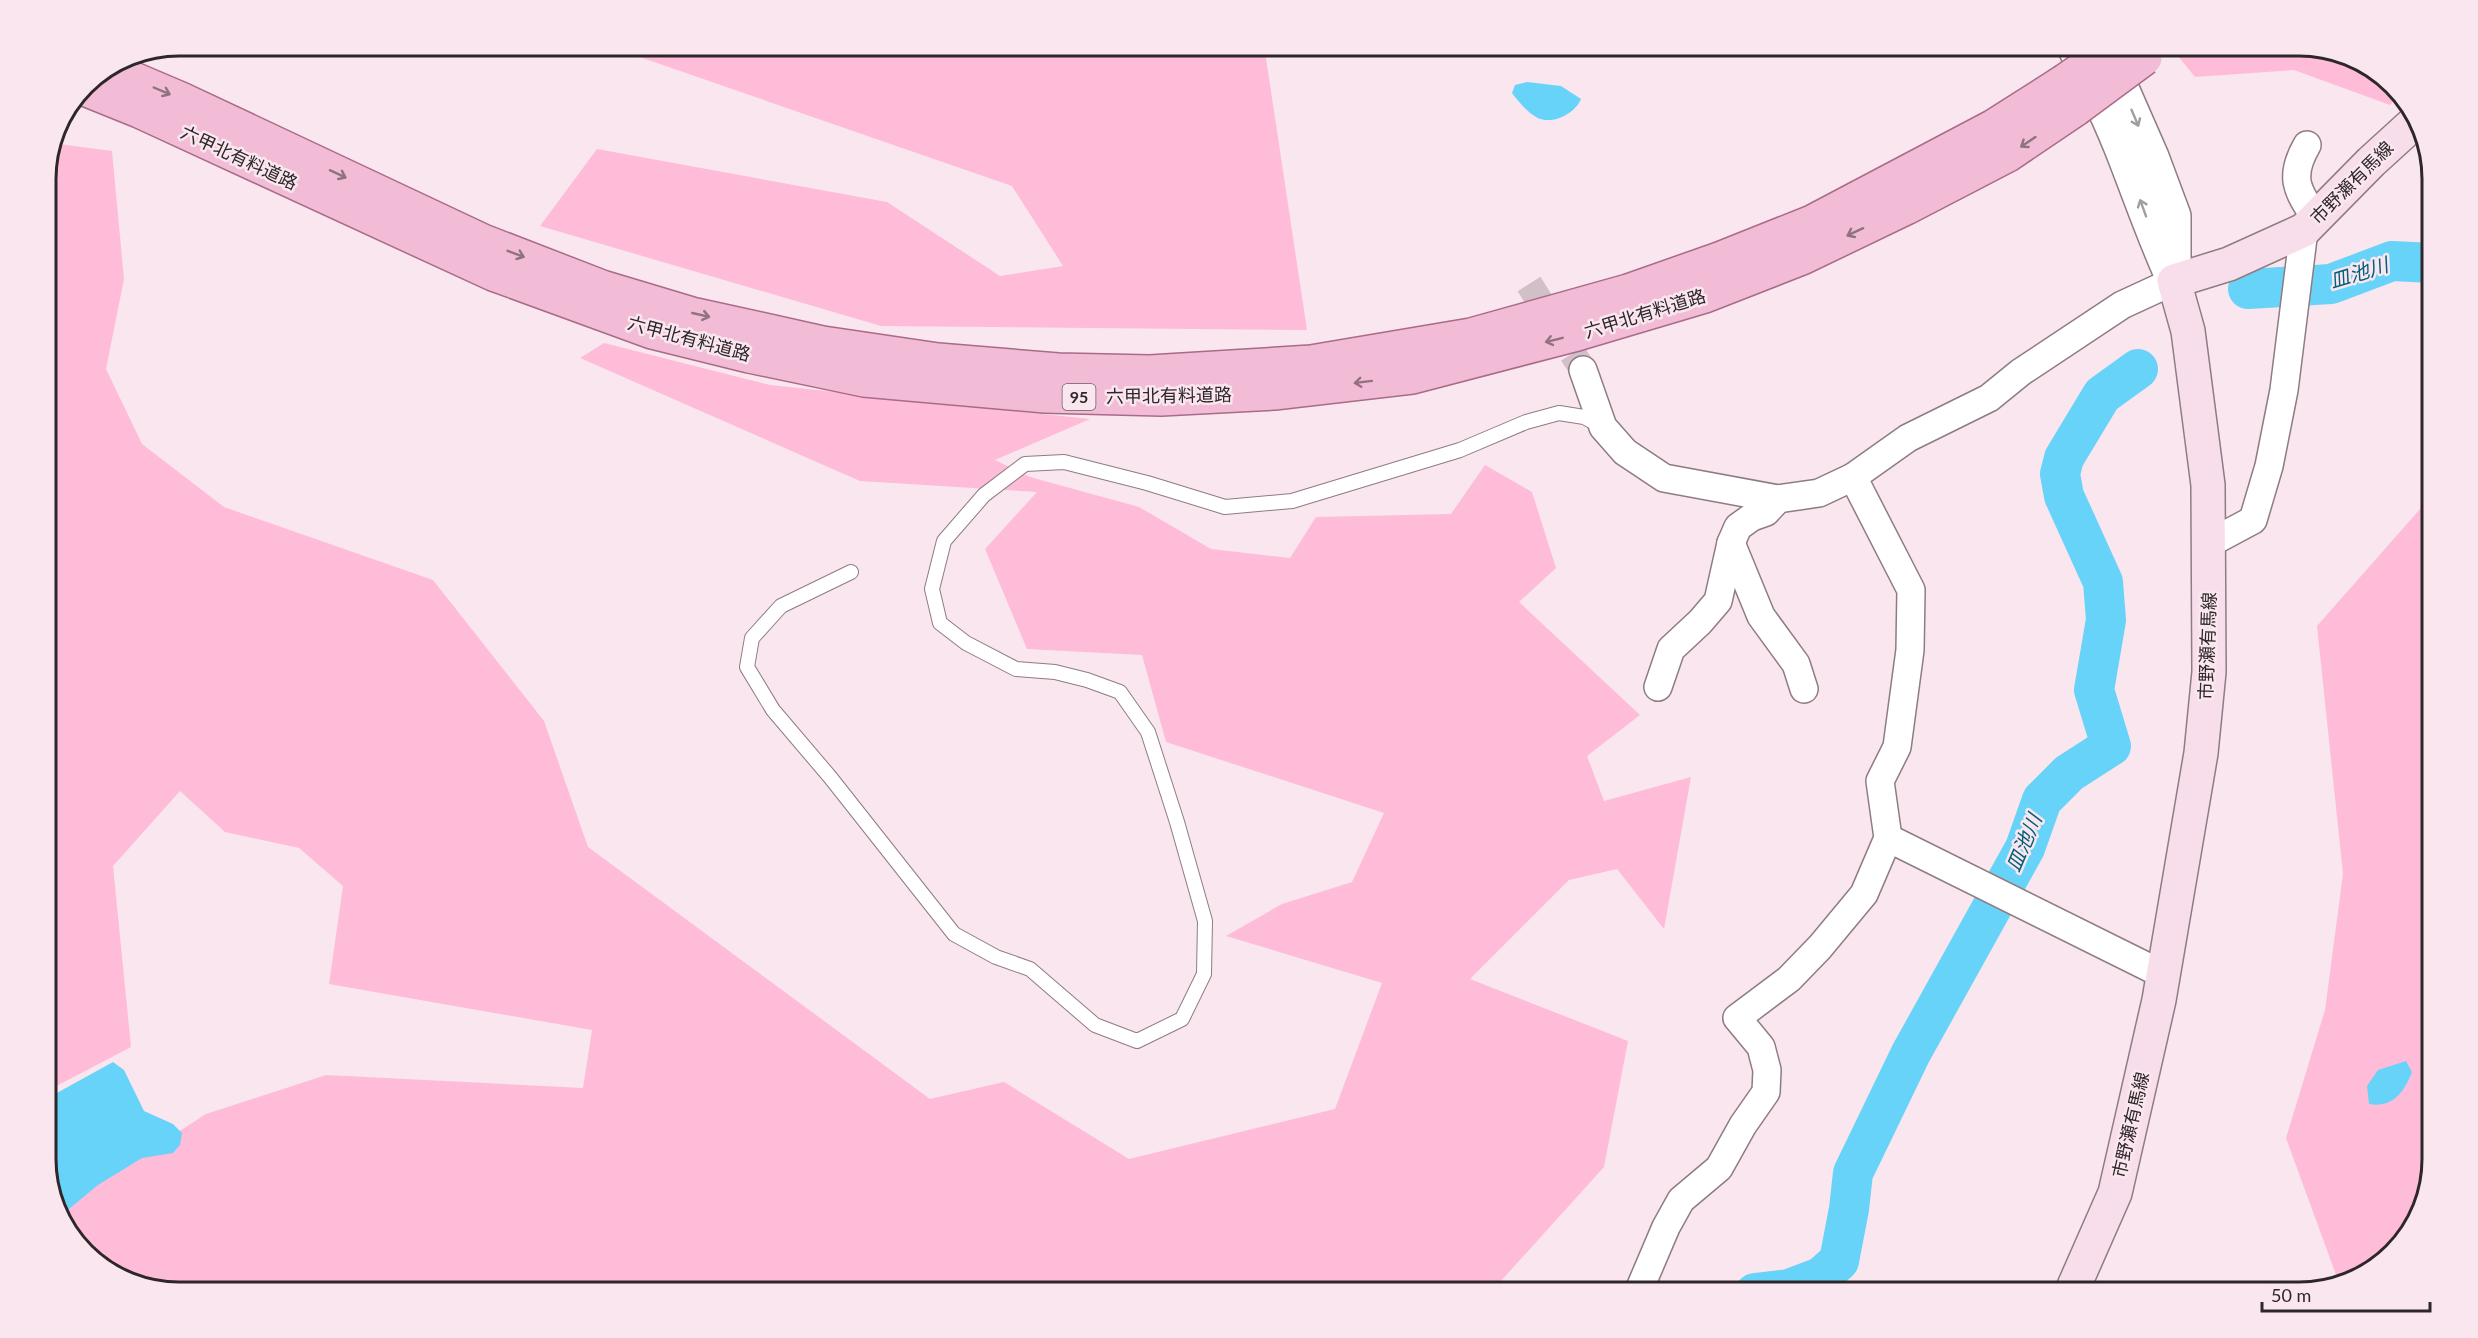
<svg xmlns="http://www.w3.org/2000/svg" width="2478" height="1338" font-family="Lato,'Noto Sans JP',sans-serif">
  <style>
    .green { fill: #febcd9 }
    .water { fill: #68d3f8 }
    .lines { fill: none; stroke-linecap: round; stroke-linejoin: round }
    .river { stroke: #68d3f8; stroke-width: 40 }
    .minor-tunnel { stroke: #d1c0c7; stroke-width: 27; stroke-dasharray: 27 14; stroke-linecap: butt }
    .service-casing { stroke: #8e7c83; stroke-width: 16 }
    .minor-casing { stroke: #8e7c83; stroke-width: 30 }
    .tertiary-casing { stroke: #8e7c83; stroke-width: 36 }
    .secondary-casing { stroke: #8e7c83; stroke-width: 36 }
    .primary-casing { stroke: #a86b88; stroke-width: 36 }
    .service { stroke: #fff; stroke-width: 14 }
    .minor { stroke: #fff; stroke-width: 27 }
    .tertiary { stroke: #fff; stroke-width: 33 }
    .secondary { stroke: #f8deea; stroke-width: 33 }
    .primary { stroke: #f2bcd6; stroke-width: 33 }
    .primary-bridge-casing { stroke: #a86b88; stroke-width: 36; stroke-linecap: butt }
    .primary-bridge { stroke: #f2bcd6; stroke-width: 33 }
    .oneway { stroke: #907280 }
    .oneway2 { stroke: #a19e9f }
    .labels { text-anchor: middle; stroke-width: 5; stroke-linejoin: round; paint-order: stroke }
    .shield { fill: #fae6ee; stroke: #6b6065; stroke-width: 1.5 }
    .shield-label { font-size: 16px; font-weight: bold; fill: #2e272a }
    .street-label { font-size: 18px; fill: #2e272a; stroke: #fae6ee }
    .water-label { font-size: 20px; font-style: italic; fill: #006078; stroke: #fae6ee }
    .rim { fill: none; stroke: #2e272a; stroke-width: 3 }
  </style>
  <rect width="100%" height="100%" fill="#fae6ee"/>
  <!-- green -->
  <g class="green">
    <polygon points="605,45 1264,45 1307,330 881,326 540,226 597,149 887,202 1000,276 1063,266 1012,186"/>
    <polygon points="2169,45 2300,45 2359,59 2400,95 2390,105 2294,70 2195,77"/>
    <polygon points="51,143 112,151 124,279 106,369 142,444 224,507 433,580 544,721 588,847 930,1099 1004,1082 1129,1159 1335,1109 1382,983 1226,936 1282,904 1352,882 1384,813 1166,742 1142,655 1027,649 985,549 1037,492 860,481 580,358 604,343 770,385 1090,419 995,460 1030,477 1139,507 1211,549 1290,558 1316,517 1451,514 1485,465 1532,492 1556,568 1519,602 1640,715 1587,756 1604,801 1691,777 1664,929 1617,869 1569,880 1470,979 1628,1041 1604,1167 1490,1293 1047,1293 1045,1283 1001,1282 992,1293 178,1293 119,1279 68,1234 59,1209 206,1114 326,1075 583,1088 592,1030 329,984 343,886 299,848 225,832 180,791 113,866 131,1047 45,1092 45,170"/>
    <polygon points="2433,504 2433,1160 2419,1219 2367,1275 2339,1283 2286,1138 2325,1010 2343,874 2317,626 2421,508"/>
  </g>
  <!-- water -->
  <g class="water">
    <path d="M 1527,82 L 1561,86 L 1581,99 C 1575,114 1551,126 1536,117 C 1527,112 1518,101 1512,93 L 1515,85 Z"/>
    <path d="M 2406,1061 L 2412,1072 C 2404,1093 2392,1108 2369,1104 L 2367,1086 L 2378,1070 Z"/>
    <polygon points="113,1062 124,1070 144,1111 173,1124 182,1133 180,1145 173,1153 142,1158 98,1185 69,1209 61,1213 45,1169 45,1097 55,1094"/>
  </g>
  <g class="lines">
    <!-- river -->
    <g class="river">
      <polyline points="2248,289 2331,284 2392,261 2433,263"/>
      <polyline points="1755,1293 1789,1289 1821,1277 1839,1261 1849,1209 1853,1173 1911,1053 2025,848 2042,800 2069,773 2111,746 2094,690 2106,620 2103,582 2064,496 2060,474 2064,458 2102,395 2138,369"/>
    </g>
    <!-- minor-tunnel -->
    <polyline class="minor-tunnel" points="1529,284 1583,370"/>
    <defs>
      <polyline id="service" points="851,572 781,606 752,638 747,667 773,710 830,777 954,934 996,957 1030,969 1095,1025 1137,1041 1182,1019 1204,974 1205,921 1177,822 1148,732 1120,692 1087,680 1055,672 1016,669 966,643 940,623 932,589 944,541 984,495 1025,464 1064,462 1147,483 1225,507 1292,501 1460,450 1526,422 1559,413 1584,417 1601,426"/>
      <g id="minor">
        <path d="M 2307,145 C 2289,176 2296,190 2316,218"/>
        <polyline points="1583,370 1603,427 1625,452 1664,478 1778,499 1819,493 1853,477 1908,438 1989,398 2021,372 2122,305 2174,281"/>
        <polyline points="1731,543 1761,616 1796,664 1804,689"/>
        <polyline points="2210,543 2253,520 2269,466 2284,390 2304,230"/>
        <polyline points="1658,687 1671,649 1700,622 1718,601 1731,543 1738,527 1752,517 1766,512 1778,499"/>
        <polyline points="1888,838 2164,975"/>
        <polyline points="1640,1293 1640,1288 1666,1227 1681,1200 1719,1168 1743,1125 1766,1092 1767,1070 1761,1047 1737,1018 1789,979 1820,947 1864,894 1888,838 1880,781 1897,747 1910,650 1911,590 1853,477"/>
      </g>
      <g id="tertiary">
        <path d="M 2073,45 C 2092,82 2110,119 2125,158 C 2141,199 2155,240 2174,281"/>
        <polyline points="2106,52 2152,157 2174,216 2174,269"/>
      </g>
      <polyline id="secondary" points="2071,1293 2115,1193 2159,1000 2201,753 2209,672 2208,485 2188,331 2174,281 2229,264 2304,230 2371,162 2416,121"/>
      <g id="primary">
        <polyline points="108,68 181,99 483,241 602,287 692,314 823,343 938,360 1058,370 1150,372 1311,362 1471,335 1628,291 1719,259 1812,222 1994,126 2063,82"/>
        <polyline points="82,88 139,111 493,274 652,332 749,356 864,380 1045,396 1161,399 1274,393 1412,377 1577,334 1705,296 1802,258 1906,208 2008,155 2076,109"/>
      </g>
    </defs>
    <!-- service casing -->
    <use href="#service" class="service-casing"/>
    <!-- minor casing -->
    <use href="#minor" class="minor-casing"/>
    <!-- tertiary casing -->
    <use href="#tertiary" class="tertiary-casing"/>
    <!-- secondary casing -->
    <use href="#secondary" class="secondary-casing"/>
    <!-- primary casing -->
    <use href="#primary" class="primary-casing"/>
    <!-- service -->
    <use href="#service" class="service"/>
    <!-- minor -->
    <use href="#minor" class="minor"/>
    <!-- tertiary -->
    <use href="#tertiary" class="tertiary"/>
    <!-- secondary -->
    <use href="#secondary" class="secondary"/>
    <!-- primary -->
    <use href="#primary" class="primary"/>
    <defs>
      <g id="primary-bridge">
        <polyline points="2063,82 2116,45"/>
        <polyline points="2076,109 2145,58"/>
      </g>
    </defs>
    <!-- primary-bridge casing -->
    <use href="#primary-bridge" class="primary-bridge-casing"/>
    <!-- primary-bridge -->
    <use href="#primary-bridge" class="primary-bridge"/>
  </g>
  <!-- one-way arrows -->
  <defs><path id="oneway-shaft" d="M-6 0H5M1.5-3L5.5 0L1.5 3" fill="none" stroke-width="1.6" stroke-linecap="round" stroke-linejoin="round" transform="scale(1.5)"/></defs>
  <g class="oneway">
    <use href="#oneway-shaft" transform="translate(162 91) rotate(23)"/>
    <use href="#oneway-shaft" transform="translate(2028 142) rotate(146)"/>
    <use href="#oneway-shaft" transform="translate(338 174) rotate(25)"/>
    <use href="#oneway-shaft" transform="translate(1855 232) rotate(155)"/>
    <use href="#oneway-shaft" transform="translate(516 254) rotate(21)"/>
    <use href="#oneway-shaft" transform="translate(701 315) rotate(13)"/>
    <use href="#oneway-shaft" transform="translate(1554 340) rotate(166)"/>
    <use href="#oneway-shaft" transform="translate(1363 382) rotate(173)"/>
  </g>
  <g class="oneway2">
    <use href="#oneway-shaft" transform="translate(2135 118) rotate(67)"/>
    <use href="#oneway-shaft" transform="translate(2143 208) rotate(-110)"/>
  </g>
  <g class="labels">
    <!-- shield labels -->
    <rect class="shield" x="1062.5" y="384" width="33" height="26" rx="4.5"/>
    <g class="shield-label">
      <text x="1079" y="403">95</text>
    </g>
    <!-- street labels -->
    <g class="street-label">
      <text transform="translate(239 158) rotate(25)" y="6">六甲北有料道路</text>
      <text transform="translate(2352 183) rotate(-45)" y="6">市野瀬有馬線</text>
      <text transform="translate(1645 314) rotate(-17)" y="6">六甲北有料道路</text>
      <text transform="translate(689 339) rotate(15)" y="6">六甲北有料道路</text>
      <text transform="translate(1169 396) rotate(-1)" y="6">六甲北有料道路</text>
      <text transform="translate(2208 646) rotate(-88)" y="6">市野瀬有馬線</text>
      <text transform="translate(2131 1125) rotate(-77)" y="6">市野瀬有馬線</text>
    </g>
    <!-- water labels -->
    <g class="water-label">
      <text transform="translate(2359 273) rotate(-17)" y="7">皿池川</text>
      <text transform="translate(2024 843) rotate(-67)" y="7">皿池川</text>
    </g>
  </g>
  <!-- crop -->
  <path d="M0 0H2478V1338H0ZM179 56H2299A123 123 0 0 1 2422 179V1159A123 123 0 0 1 2299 1282H179A123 123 0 0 1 56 1159V179A123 123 0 0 1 179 56Z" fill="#fae6ee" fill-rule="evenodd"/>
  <path class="rim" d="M179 56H2299A123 123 0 0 1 2422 179V1159A123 123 0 0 1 2299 1282H179A123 123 0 0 1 56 1159V179A123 123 0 0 1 179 56Z"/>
  <!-- scale -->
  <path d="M2262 1302v9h168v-9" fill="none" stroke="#2e272a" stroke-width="3"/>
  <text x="2271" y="1302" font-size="18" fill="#2e272a" stroke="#fae6ee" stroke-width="4.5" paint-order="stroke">50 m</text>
</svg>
